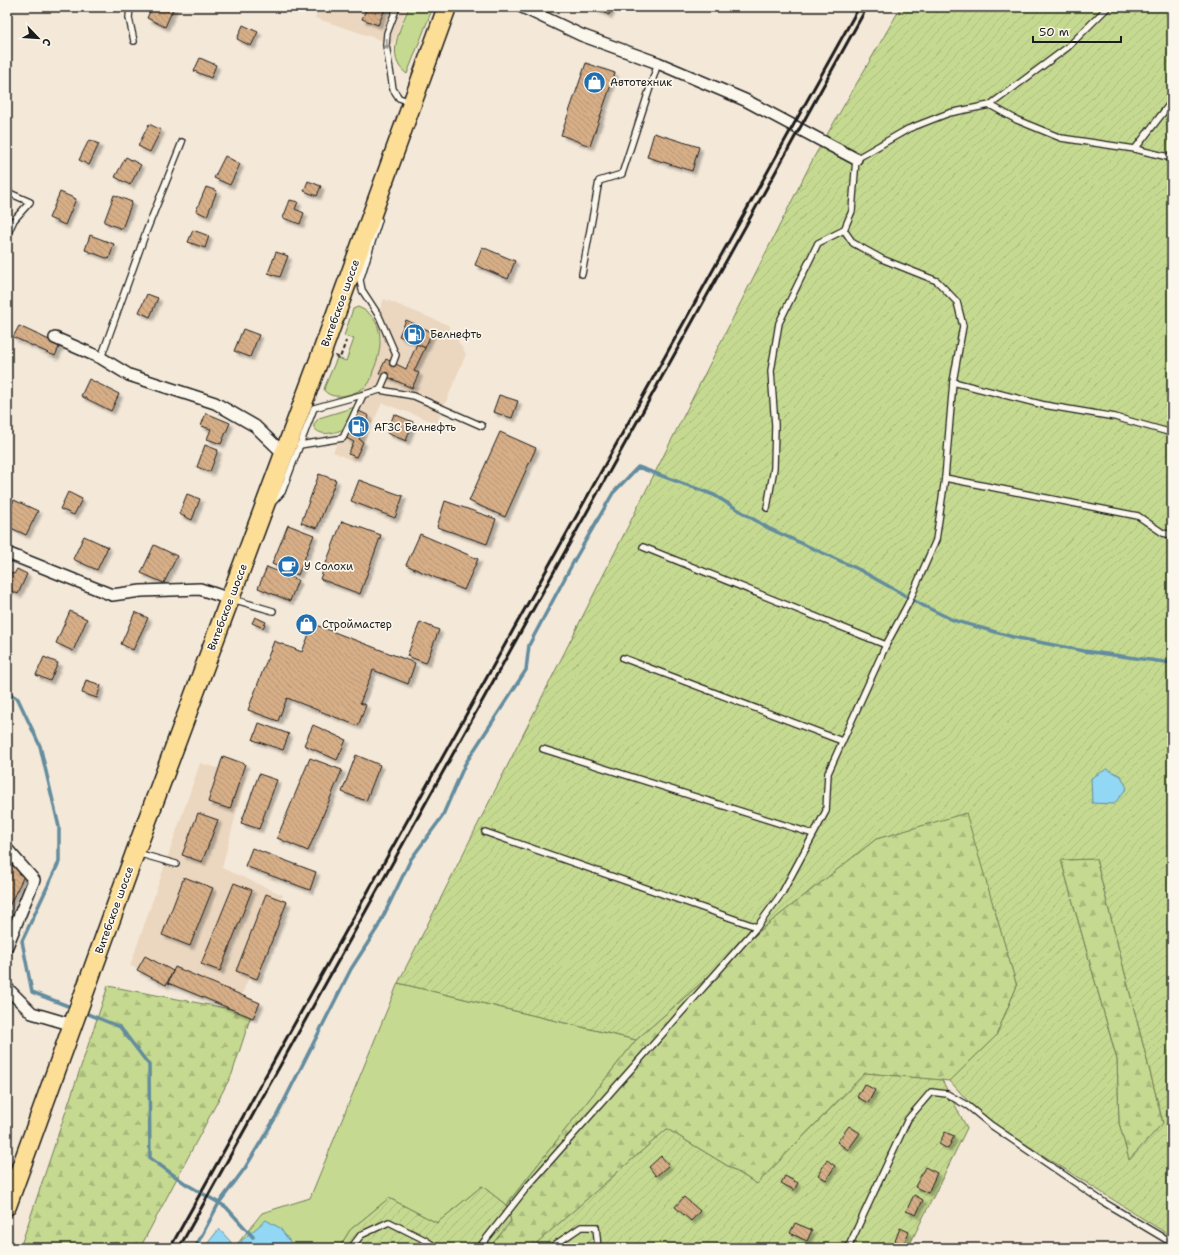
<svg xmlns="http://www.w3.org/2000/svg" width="1179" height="1255" font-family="'Shantell Sans',sans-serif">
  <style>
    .built { fill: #ebd7c0 }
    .grass { fill: #c5da90; stroke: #707b56 }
    .forest { fill: url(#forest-firs); stroke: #707b56 }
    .garden { fill: url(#garden-furrows); stroke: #707b56; fill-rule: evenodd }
    .water { fill: #92d7f4; stroke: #638c9e }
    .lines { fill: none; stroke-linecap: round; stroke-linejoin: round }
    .stream { stroke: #638c9e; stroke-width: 3.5 }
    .building { fill: url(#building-back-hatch); stroke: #1c1c1c; filter: url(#shadow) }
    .service-casing { stroke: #1c1c1c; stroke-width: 8 }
    .minor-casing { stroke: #1c1c1c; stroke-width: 14 }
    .primary-casing { stroke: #1c1c1c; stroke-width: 21 }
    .path { stroke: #1c1c1c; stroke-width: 2; stroke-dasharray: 4 3; stroke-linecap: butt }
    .service { stroke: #fbf7ec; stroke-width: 5.5 }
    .minor { stroke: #fbf7ec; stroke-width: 11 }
    .primary { stroke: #fdde96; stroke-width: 18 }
    .rail { stroke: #1c1c1c; stroke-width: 3 }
    .oneway { fill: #97948e }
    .labels { text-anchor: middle; stroke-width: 3.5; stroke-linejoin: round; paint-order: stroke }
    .poi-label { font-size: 11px; fill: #1c1c1c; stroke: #fbf7ec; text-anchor: start }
    .street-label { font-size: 11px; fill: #1c1c1c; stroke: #fbf7ec }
  </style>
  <defs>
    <pattern id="forest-firs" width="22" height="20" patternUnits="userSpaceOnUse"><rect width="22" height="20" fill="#c5da90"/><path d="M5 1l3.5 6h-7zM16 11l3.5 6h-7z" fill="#a9ba7c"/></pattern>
    <pattern id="garden-furrows" width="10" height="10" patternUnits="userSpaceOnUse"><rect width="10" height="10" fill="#c5da90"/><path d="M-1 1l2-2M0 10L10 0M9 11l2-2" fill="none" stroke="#a9ba7c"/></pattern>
    <pattern id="building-back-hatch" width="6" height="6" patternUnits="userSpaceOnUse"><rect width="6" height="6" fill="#d6ae87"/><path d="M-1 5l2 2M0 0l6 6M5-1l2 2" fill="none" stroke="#b79574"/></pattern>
    <filter id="shadow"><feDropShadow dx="3.5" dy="3.5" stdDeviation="1" flood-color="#0004"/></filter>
  </defs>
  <rect width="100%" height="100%" fill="#f4e8d8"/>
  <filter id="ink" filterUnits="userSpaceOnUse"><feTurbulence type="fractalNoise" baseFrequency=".025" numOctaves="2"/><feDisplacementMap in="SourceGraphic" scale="8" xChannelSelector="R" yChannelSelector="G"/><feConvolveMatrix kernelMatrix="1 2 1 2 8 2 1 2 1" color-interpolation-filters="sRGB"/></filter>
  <g filter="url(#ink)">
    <!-- built -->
    <g class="built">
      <polygon points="319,7 407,7 393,44 315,18"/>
      <polygon points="384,299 448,325 466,354 437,423 382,403 355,462 333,452 356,405 353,393 368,383 382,339 375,321"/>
      <polygon points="200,763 246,776 222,868 283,895 237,1006 130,966"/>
    </g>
    <!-- grass -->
    <g class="grass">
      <path d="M 409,7 L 433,7 L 407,74 C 384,58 401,27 409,7 Z"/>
      <path d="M 358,307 C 386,318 383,349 373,371 C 372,375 371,380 369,383 C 361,393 333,403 324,390 L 325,386 L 337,358 L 346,361 L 354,339 L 344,336 L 353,309 Z"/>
      <path d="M 355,407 L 342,430 C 332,433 322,437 314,428 L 314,424 L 319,418 Z"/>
      <polygon points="398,983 636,1040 506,1205 482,1186 437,1223 389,1198 350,1230 339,1248 234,1248 262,1213 310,1198"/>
    </g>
    <!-- forest -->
    <g class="forest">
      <polygon points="967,812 1017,986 996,1036 950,1081 865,1073 757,1184 667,1129 531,1248 489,1248 511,1221 506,1205 636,1040 768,924 876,839"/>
      <polygon points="1096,859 1163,1123 1129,1160 1119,1123 1117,1060 1061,860"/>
      <polygon points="108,986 236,1010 249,998 254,1006 232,1074 140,1248 20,1248"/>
    </g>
    <!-- garden -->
    <g class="garden">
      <path d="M 901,7 L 1172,7 L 1172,1237 L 981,1116 L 950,1081 L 996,1036 L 1017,986 L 966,813 L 876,839 L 768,924 L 636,1040 L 398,983 L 814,157 ZM 1096,859 L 1163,1123 L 1129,1160 L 1119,1123 L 1117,1060 L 1061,860 Z"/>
      <polygon points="865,1073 942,1080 967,1128 908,1248 531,1248 667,1129 757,1184"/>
      <polygon points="482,1186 506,1205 511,1221 489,1248 339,1248 350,1230 389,1198 437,1223"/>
    </g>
    <!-- water -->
    <g class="water">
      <polygon points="1107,769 1121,776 1127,788 1114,804 1092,803 1091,778"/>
      <polygon points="266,1220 280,1228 291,1243 290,1248 239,1248 242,1240"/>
      <polygon points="219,1229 231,1242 226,1248 209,1248 207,1244"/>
    </g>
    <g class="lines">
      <!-- stream -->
      <g class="stream">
        <polyline points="7,692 18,699 40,746 59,827 59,862 22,941 32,992 73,1008"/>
        <polyline points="83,1012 120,1027 149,1065 150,1158 186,1184 226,1207 253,1237"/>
        <polyline points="195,1248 219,1203 245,1168 277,1115 351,969 378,927 411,859 442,817 465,764 526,670 529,645 575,559 613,493 638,467 714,495 768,528 858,569 922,605 953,620 1013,637 1084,651 1172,663"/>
      </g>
    </g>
    <!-- building -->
    <g class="building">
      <polygon points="152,7 174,7 165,27 147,18"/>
      <polygon points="367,7 386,7 378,25 362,19"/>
      <polygon points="592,7 612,7 609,15"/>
      <polygon points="243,25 258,32 251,46 237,39"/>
      <polygon points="200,58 216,65 211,78 194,71"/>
      <polygon points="586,63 615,73 590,146 561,135"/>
      <polygon points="149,124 161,130 150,152 138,146"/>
      <polygon points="654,133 699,147 692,171 647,157"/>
      <polygon points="89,140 99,144 89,165 79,160"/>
      <polygon points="225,156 240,164 230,185 214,178"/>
      <polygon points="126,157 141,165 130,185 115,177"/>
      <polygon points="308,181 321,186 317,196 304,191"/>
      <polygon points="206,187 217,191 207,216 196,211"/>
      <polygon points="60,192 76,199 65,225 49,218"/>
      <polygon points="114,195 132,202 122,229 104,222"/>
      <polygon points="290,200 298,202 295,209 304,213 300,224 283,218"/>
      <polygon points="193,230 209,236 205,248 188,242"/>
      <polygon points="90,235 114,244 109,259 85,250"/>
      <polygon points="482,247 515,261 508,279 475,265"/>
      <polygon points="276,252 288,256 280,277 268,273"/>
      <polygon points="147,294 158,298 150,317 139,312"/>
      <polygon points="406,320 432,332 425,348 399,336"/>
      <polygon points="19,326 60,345 55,356 13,337"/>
      <polygon points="243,329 259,335 250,357 234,351"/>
      <polygon points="417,344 425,348 414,371 419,373 412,388 379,373 386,359 406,369"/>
      <polygon points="89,379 119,394 111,411 81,396"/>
      <polygon points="499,395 518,401 512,418 493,412"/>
      <polygon points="359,411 369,416 359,439 363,442 356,457 348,454 354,442 346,438"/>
      <polygon points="206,413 230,423 221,444 207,439 211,429 201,426"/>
      <polygon points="394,414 413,422 406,441 387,433"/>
      <polygon points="500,432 536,448 505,517 469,501"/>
      <polygon points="205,445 218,450 210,472 197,467"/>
      <polygon points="319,474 336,480 317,528 301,523"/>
      <polygon points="359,480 403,496 395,518 351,501"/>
      <polygon points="68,492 82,499 74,515 60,509"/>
      <polygon points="187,494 200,499 192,520 179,514"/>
      <polygon points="14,500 38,511 26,535 7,526 7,515"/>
      <polygon points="445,501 496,519 487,544 437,527"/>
      <polygon points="342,521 381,535 360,594 320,579"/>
      <polygon points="288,525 314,535 298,575 272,564"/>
      <polygon points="420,534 478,559 464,590 406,565"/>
      <polygon points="84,536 108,547 97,570 73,559"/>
      <polygon points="154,545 177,556 164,583 141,573"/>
      <polygon points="267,567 298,580 290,601 258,588"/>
      <polygon points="17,569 27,574 18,594 7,589 7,571 14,574"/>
      <polygon points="70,611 87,619 73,651 56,643"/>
      <polygon points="135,612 148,618 133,650 121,644"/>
      <polygon points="255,617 266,622 263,628 252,623"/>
      <polygon points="420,622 439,630 426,663 407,656"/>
      <polygon points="313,624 415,663 408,684 373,670 360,703 366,705 358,726 287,698 278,721 248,710 274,641 302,652"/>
      <polygon points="44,657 58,663 50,681 36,675"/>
      <polygon points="86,680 101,685 97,698 82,693"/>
      <polygon points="259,723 289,734 283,750 253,740"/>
      <polygon points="313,725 346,740 337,760 304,745"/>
      <polygon points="356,755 380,765 366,801 342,792"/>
      <polygon points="223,756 245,764 230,809 208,802"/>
      <polygon points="310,758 342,770 308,851 277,838"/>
      <polygon points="259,774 277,780 259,829 241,823"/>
      <polygon points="198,813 218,820 202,862 182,855"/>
      <polygon points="252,848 316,872 310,890 245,866"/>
      <polygon points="11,865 21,870 19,874 24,876 7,910 7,873"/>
      <polygon points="184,877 213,888 190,946 162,935"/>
      <polygon points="234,883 252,890 220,971 201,964"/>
      <polygon points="266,894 287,902 257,979 236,971"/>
      <polygon points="145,956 173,971 166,985 137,970"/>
      <polygon points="175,967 260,1003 253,1018 168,983"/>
      <polygon points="864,1084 875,1090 868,1103 857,1097"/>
      <polygon points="849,1126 860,1133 848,1150 837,1142"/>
      <polygon points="945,1132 954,1136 948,1149 939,1144"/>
      <polygon points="661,1156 669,1165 656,1176 649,1167"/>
      <polygon points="827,1160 835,1166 826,1180 818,1175"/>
      <polygon points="925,1167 937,1173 928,1193 915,1187"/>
      <polygon points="785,1176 798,1183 794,1190 781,1183"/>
      <polygon points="914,1195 923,1200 916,1215 906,1211"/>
      <polygon points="684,1197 700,1211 691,1221 675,1207"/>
      <polygon points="795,1223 812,1230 807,1241 790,1233"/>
      <polygon points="900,1228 909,1232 903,1245 895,1241"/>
    </g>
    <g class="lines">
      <defs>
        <g id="service">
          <polyline points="130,7 129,18 134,41"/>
          <polyline points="397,7 387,33 386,45 393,89 399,98 411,102"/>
          <polyline points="990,105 1017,120 1061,138 1135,149 1172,158"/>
          <polyline points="1135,149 1172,101"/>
          <polyline points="7,192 30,202 14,220 7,235"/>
          <polyline points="379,220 360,280 362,290 379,316 396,355 393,363"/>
          <polyline points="582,274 599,181 622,174 658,63"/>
          <polyline points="101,358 146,232 182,142"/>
          <polyline points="953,382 1044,405 1115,417 1172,433"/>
          <polyline points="380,390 414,396 482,426"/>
          <polyline points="300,445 343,438 363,395"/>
          <polyline points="945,478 1138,516 1163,533 1172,535"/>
          <polyline points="273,502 282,492 314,408 380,390 386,376"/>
          <polyline points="767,508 774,468 775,425 771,371 779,323 818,243 844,230"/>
          <polyline points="643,547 886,645"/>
          <polyline points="232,599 273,611"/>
          <polyline points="623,658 842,741"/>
          <polyline points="543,749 813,834"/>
          <polyline points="485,832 757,927"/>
          <polyline points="137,853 176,864"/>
          <polyline points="351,1248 361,1235 389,1222 425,1240 437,1248"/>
          <polyline points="479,1248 527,1187 757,927 782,893 826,811 828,773 886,645 908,604 936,540 945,478 953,382 963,326 957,302 937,281 882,259 853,243 844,230 852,211 856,159 908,129 949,113 990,105 1068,47 1108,7"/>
          <polyline points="550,1248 581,1227 596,1227 598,1248"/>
          <polyline points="848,1248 908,1119 931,1092 947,1094 968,1106 991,1125 1105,1203 1172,1243"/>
        </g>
        <g id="minor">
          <polyline points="522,7 581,35 658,63 745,100 856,159"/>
          <polyline points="55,338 101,358 129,375 215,403 255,426 284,454"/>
          <polyline points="7,553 112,595 141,591 200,589 230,599"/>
          <polyline points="7,849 34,880 7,946"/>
          <polyline points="7,988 32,1013 73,1025"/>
        </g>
        <polyline id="primary" points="7,1206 135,853 322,352 447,7"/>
      </defs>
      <!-- service casing -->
      <use href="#service" class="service-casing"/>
      <!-- minor casing -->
      <use href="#minor" class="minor-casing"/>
      <!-- primary casing -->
      <use href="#primary" class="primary-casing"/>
      <!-- path -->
      <polyline class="path" points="335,356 340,358 346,341"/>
      <!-- service -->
      <use href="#service" class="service"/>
      <!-- minor -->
      <use href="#minor" class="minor"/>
      <!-- primary -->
      <use href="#primary" class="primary"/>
      <!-- rail -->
      <g class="rail">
        <polyline points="170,1248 859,7"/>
        <polyline points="179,1248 867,7"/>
      </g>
    </g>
    <!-- one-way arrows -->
    <defs><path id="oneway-solid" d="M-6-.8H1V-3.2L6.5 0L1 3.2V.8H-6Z"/></defs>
    <use class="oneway" href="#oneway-solid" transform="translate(387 44) rotate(88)"/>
  </g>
  <!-- icons -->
  <defs>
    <symbol id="shop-disc" viewBox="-11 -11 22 22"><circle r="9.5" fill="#1f6fb2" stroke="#fbf7ec"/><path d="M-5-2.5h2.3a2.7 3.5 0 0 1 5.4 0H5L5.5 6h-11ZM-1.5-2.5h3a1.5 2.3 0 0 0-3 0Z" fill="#fff"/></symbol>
    <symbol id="fuel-disc" viewBox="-11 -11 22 22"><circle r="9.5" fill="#1f6fb2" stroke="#fbf7ec"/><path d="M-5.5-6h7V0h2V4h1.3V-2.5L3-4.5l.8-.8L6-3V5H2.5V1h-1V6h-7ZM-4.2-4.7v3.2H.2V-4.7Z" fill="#fff"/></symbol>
    <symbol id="cafe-disc" viewBox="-11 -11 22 22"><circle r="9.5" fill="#1f6fb2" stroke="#fbf7ec"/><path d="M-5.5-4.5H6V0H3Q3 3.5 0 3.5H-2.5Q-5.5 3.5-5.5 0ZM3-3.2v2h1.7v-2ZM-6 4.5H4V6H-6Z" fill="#fff"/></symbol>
  </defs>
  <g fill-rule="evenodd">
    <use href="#shop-disc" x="582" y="70" width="25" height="25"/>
    <use href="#fuel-disc" x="402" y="322" width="25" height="25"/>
    <use href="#fuel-disc" x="346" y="414" width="25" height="25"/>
    <use href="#cafe-disc" x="276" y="554" width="25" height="25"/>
    <use href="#shop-disc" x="294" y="612" width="25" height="25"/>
  </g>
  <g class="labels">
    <!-- poi labels -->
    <g class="poi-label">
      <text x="610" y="86">Автотехник</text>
      <text x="430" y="338">Белнефть</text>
      <text x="374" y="431">АГЗС Белнефть</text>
      <text x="304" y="570">У Солохи</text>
      <text x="322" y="628">Строймастер</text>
    </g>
    <!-- street labels -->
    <g class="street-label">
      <text transform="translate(340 303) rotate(-70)" y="4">Витебское шоссе</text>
      <text transform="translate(227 607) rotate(-69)" y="4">Витебское шоссе</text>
      <text transform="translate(114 910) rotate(-70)" y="4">Витебское шоссе</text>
    </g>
  </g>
  <!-- margin -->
  <rect width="1179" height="1255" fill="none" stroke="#fbf7ec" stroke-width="24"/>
  <rect x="12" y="12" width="1155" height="1231" fill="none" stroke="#1c1c1c" stroke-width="1.5" filter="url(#ink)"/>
  <!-- north arrow -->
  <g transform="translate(38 38) rotate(115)" stroke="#fbf7ec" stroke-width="3" paint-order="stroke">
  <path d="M0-3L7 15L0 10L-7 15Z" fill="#1c1c1c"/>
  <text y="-6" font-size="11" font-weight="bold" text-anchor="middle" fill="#1c1c1c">С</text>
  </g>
  <!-- scale -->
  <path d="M1033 36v6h88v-6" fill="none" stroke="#1c1c1c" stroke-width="2"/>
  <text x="1039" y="36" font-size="12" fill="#1c1c1c" stroke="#fbf7ec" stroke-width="3" paint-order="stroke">50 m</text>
</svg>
